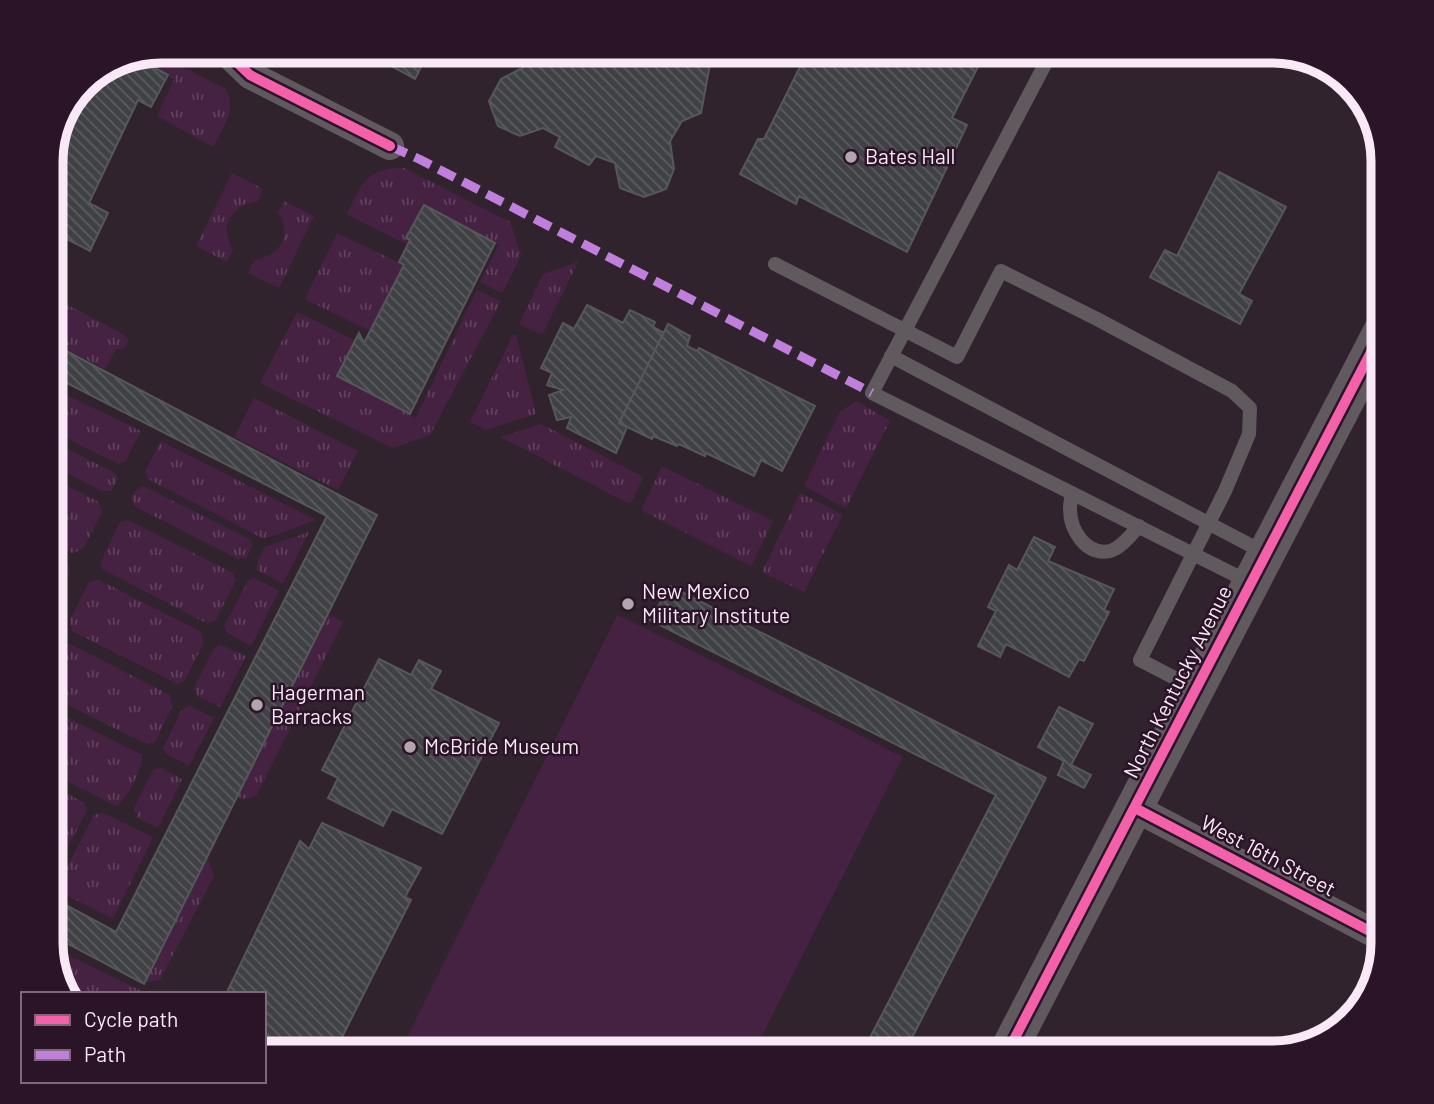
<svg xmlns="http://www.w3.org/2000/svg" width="1434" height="1104" font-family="Barlow,sans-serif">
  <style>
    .grass { fill: url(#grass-tufts) }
    .pitch { fill: #462242 }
    .building { fill: url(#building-back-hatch); stroke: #55585b; stroke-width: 2 }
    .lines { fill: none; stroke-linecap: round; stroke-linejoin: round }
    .service { stroke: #605a5f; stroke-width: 14 }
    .minor { stroke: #605a5f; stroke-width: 28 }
    .tertiary { stroke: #605a5f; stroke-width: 37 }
    .quiet { stroke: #c07fdc; stroke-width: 9; stroke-dasharray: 18 9; stroke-linecap: butt }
    .cycleway-casing { stroke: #2b1428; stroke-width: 15 }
    .cycleway { stroke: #f560ab; stroke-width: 10 }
    .poi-dot { fill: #b3a4b0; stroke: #2b1428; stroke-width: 2.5 }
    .labels { text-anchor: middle; stroke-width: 5; stroke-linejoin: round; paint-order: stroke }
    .poi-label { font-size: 21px; fill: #f9e9f6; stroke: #2b1428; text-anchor: start }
    .street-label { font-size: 21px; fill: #f9e9f6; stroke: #2b1428 }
    .rim { fill: none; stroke: #f9e9f6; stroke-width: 9 }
  </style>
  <defs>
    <pattern id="grass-tufts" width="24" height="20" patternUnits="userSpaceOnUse" patternTransform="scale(1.75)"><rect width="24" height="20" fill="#462242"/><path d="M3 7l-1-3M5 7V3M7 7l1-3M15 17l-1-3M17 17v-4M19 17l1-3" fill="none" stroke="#61425e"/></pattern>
    <pattern id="building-back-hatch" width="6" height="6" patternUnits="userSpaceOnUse" patternTransform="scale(1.75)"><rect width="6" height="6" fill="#404145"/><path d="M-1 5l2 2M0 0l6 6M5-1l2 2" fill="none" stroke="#5c5c60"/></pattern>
  </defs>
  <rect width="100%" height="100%" fill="#30232e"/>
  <!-- grass -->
  <g class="grass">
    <path d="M 155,53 L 226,89 C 237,111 223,128 213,147 L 157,116 L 174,79 L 138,59 Z"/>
    <path d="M 396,168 L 404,168 L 510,222 L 521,255 L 502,293 L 480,282 L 499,245 L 424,206 L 406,244 L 347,214 C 360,188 364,171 396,168 Z"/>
    <path d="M 232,173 L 263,189 L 257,202 C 232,203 218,228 233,249 L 227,262 L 196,246 Z"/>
    <path d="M 284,201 L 314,216 L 279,288 L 248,273 L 254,260 C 279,257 294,235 278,213 Z"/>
    <polygon points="337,233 404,265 370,331 305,299"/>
    <polygon points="578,262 542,335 519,324 543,274"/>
    <polygon points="477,290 501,301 430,435 393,448 260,383 297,312 356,341 337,377 410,414 415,419"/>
    <polygon points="51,296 123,334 129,340 124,349 116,349 105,369 51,342"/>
    <polygon points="513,335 516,335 536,414 485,430 470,422"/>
    <polygon points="62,393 141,431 125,462 119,464 51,430 51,416"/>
    <polygon points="254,398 358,451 338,490 234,437"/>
    <polygon points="856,401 890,421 846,508 804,486 840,412"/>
    <polygon points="541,424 640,475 643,479 630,504 501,437"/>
    <polygon points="51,441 115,473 118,479 111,491 102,491 51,465"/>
    <polygon points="161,441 316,520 264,539 148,479 145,471"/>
    <polygon points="662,466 773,521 751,566 641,510"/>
    <polygon points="51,478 99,502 102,512 83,549 72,553 51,542"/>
    <polygon points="143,486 251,540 252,547 246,558 238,559 134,506 131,498 136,490"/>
    <polygon points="800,493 843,515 804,592 762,572"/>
    <polygon points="128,520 233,573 236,580 215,621 206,623 102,569 101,561 120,522"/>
    <polygon points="309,532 283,583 257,570 257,563 265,547"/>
    <polygon points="51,557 68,565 70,573 51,609"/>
    <polygon points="253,577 279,591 251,646 227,633 224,626 248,581"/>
    <polygon points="99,580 200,631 204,643 184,681 177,684 72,631 70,619 89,582"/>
    <polygon points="328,614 343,622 256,796 246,799 237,797"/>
    <polygon points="66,642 170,695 172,707 155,742 147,744 51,697 51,658 58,645"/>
    <polygon points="221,645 246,656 220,707 197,696 194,688 215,647"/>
    <polygon points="189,705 214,718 189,766 166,754 163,748 181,711"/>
    <path d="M 51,709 L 142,755 C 143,768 127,799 116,806 L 51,773 Z"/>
    <polygon points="161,768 182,779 158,828 138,818 134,808 154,769"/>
    <polygon points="51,785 85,803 87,811 51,879"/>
    <polygon points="103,813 153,837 113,919 60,892 58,884 94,815"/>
    <polygon points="197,835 205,851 214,876 160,980 142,983 123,973"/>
    <polygon points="51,947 140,990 142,994 64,994"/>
  </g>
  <!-- pitch -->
  <polygon class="pitch" points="617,615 707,658 903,757 753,1053 399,1053"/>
  <!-- building -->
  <g class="building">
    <polygon points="372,51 429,51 415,79 371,55"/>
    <polygon points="535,51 706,51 710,64 701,113 682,121 670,141 674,169 666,189 644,197 620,188 615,163 596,156 589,165 555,147 560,137 543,128 520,136 498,126 489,101 501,79 526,66"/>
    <polygon points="808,51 986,51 952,118 967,125 907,252 799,196 796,204 740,174 758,139 764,139"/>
    <polygon points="138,59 168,75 151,107 138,100 89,203 108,213 90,251 51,231 51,153 88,78"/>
    <polygon points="1219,172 1286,207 1239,294 1252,301 1240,324 1150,277 1165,250 1177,256"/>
    <polygon points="424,205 495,243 410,414 337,376 359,333 364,343 404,265 399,262 410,240 406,238"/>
    <polygon points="587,305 623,323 630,310 655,322 653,327 664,333 619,423 627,427 616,453 567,428 571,417 557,420 549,395 563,390 547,385 552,373 541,368 563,323 574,329"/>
    <polygon points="668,324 690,336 687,346 697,351 699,348 815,406 782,471 761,460 754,476 706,453 705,456 679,444 677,446 653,436 652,439 619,423"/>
    <polygon points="51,343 377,515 144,984 51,935 51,897 116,932 327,516 51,375"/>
    <polygon points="1034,537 1055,547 1048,561 1114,589 1104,610 1109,612 1084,661 1079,659 1069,677 1006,644 1000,657 978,646 996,611 988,607 1009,565 1017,570"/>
    <polygon points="670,586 1046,778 904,1053 862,1053 996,795 650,620"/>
    <polygon points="379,659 411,675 419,660 441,671 431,689 499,723 442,834 392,809 383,826 328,798 338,778 322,770"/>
    <polygon points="1059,707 1093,724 1071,765 1091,775 1084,788 1058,775 1064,761 1038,747"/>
    <polygon points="322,823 421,868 405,897 411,900 334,1053 264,1053 264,994 226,994 300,841 309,849"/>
  </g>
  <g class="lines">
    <!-- service -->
    <g class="service">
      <polyline points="1052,51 872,393 1249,582"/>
      <polyline points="775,264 957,357 1001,271 1097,319 1232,391 1250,408 1249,434 1225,491 1140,660 1194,688"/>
      <polyline points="891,356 1265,553"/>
      <path d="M 1072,493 C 1071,498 1070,504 1070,509 C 1070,530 1086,556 1110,551 C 1121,548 1131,535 1139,526"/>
    </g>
    <!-- minor -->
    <g class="minor">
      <polyline points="225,51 250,75 390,146"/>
      <polyline points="1135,808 1383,938"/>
    </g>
    <!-- tertiary -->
    <path class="tertiary" d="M 1007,1053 C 1133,812 1256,569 1383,329"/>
    <!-- quiet -->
    <polyline class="quiet" points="390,146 419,159 872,393"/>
    <defs>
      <g id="cycleway">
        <polyline points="225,51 250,75 390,146"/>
        <polyline points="1135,808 1383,938"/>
        <path d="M 1007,1053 C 1133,812 1256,569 1383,329"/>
      </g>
    </defs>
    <!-- cycleway casing -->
    <use href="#cycleway" class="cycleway-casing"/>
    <!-- cycleway -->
    <use href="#cycleway" class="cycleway"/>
  </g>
  <!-- markers -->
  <g class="poi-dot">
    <circle cx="851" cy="157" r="7"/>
    <circle cx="628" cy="604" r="7"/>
    <circle cx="257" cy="705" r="7"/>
    <circle cx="410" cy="747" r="7"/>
  </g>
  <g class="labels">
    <!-- poi labels -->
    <g class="poi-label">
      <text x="865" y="164">Bates Hall</text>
      <text x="642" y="599">New Mexico<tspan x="642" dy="24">Military Institute</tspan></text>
      <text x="271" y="700">Hagerman<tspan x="271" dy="24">Barracks</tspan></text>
      <text x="424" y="754">McBride Museum</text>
    </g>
    <!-- street labels -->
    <g class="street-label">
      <text transform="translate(1178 682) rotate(-63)" y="7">North Kentucky Avenue</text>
      <text transform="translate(1268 856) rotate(28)" y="7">West 16th Street</text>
    </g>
  </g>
  <!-- crop -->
  <path d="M0 0H1434V1104H0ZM161 63H1273A98 98 0 0 1 1371 161V943A98 98 0 0 1 1273 1041H161A98 98 0 0 1 63 943V161A98 98 0 0 1 161 63Z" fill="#2b1428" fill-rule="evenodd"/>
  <path class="rim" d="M161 63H1273A98 98 0 0 1 1371 161V943A98 98 0 0 1 1273 1041H161A98 98 0 0 1 63 943V161A98 98 0 0 1 161 63Z"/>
  <!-- legend -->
  <rect x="21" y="992" width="245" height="91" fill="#2b1428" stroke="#7d697a" stroke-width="2"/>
  <rect x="35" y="1015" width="35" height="10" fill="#f560ab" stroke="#7d697a" stroke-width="2"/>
  <text x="84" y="1027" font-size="21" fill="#f9e9f6">Cycle path</text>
  <rect x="35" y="1050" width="35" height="10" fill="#c07fdc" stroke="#7d697a" stroke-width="2"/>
  <text x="84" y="1062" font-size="21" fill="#f9e9f6">Path</text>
</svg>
